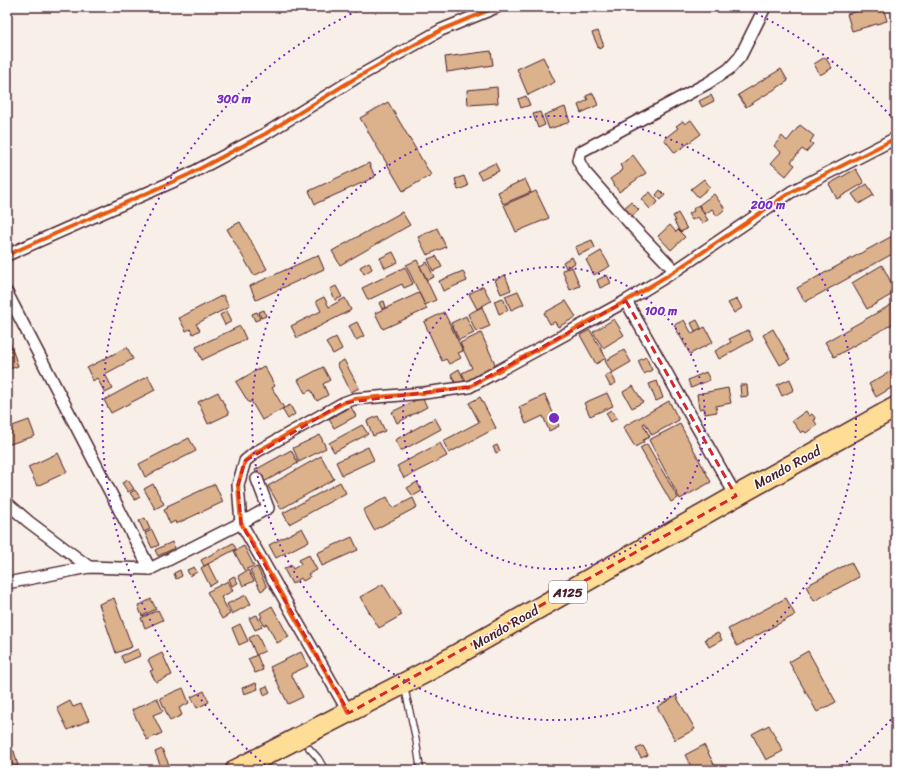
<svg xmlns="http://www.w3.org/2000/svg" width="903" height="777" font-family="Sriracha,sans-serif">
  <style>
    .building { fill: #dbb28c; stroke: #4a1f2b }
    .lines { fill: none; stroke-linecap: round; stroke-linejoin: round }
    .lane-casing { stroke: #4a1f2b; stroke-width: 8 }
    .street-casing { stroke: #4a1f2b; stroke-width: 14 }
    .highway-casing { stroke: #4a1f2b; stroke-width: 23 }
    .lane { stroke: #fff; stroke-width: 5.5 }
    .street { stroke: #fff; stroke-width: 11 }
    .highway { stroke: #fedd96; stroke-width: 20 }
    .cycleway-casing { stroke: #fff; stroke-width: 6 }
    .cycleway { stroke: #e8590c; stroke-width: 4 }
    .marked { fill: none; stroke: #d62828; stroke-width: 3; stroke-dasharray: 8 5; stroke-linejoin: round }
    .ring { fill: none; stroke: #7b2cbf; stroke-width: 2; stroke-dasharray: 2 4 }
    .labels { text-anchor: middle; stroke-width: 3; stroke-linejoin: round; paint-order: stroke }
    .shield { fill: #fff; stroke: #80626b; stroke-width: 1 }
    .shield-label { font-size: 13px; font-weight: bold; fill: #4a1f2b }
    .street-label { font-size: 14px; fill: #4a1f2b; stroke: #fff }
    .centre { fill: #7b2cbf; stroke: #fff; stroke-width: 2 }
    .ring-label { font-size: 12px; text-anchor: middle; font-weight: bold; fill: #7b2cbf; stroke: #fff; stroke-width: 3; stroke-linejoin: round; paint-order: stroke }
  </style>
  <rect width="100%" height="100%" fill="#f8f0e8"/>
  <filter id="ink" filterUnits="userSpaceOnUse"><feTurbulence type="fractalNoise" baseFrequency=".025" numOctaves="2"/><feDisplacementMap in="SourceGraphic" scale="8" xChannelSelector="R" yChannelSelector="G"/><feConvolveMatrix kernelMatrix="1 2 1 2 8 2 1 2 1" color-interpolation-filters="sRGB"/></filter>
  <g filter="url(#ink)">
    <!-- building -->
    <g class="building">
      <polygon points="872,7 883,7 887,21 852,31 847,14"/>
      <polygon points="598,31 604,46 599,49 592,33"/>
      <polygon points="491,51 493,65 447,72 445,57"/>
      <polygon points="543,57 555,82 528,95 517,69"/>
      <polygon points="825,57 832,68 820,75 814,64"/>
      <polygon points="781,69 788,81 746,107 738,95"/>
      <polygon points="497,87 498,103 468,105 467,90"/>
      <polygon points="593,93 598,105 581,113 578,105 588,100 586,96"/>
      <polygon points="711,95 714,101 702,107 699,101"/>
      <polygon points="526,96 530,105 521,108 518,99"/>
      <polygon points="388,102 431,175 403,191 360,118"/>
      <polygon points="565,107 570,122 549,129 544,115"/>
      <polygon points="540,112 545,125 538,128 533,114"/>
      <polygon points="691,120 701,134 675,153 664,139 678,128 676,126 683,121 685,124"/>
      <polygon points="800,125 814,136 810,142 813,144 806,152 802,149 791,162 795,165 786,176 771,163 781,152 774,146 782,136 787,141"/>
      <polygon points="633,155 646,173 619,192 610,179 623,170 620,165"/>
      <polygon points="369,163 375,177 315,204 309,191"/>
      <polygon points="495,163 499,171 481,179 477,172"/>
      <polygon points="856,169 864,183 837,199 829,184"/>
      <polygon points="464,176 468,186 458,190 455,179"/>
      <polygon points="525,179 531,192 503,204 498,192"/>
      <polygon points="704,179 710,187 698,197 691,189"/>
      <polygon points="867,184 874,195 859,204 852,194"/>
      <polygon points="660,190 665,195 661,200 656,195"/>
      <polygon points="536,191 549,218 516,232 504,205"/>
      <polygon points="650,192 658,202 650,209 641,199"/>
      <polygon points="714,194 725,209 717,216 712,209 705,214 699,205"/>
      <polygon points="631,202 639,210 632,216 624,208"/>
      <polygon points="698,205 708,220 702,223 698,217 692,220 688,214 694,211 693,209"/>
      <polygon points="402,212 410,225 340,265 332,251"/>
      <polygon points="678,213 687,229 680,232 674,221 676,221 673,216"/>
      <polygon points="240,222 267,269 254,276 227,229"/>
      <polygon points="670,225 676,232 678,230 685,237 671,250 658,236"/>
      <polygon points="437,228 446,247 427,255 418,237"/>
      <polygon points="896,234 896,252 805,302 797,288"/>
      <polygon points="592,240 595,248 578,255 575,247"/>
      <polygon points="601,251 610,266 594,275 586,260"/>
      <polygon points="393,252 398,262 385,268 380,258"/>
      <polygon points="318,255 324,269 256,300 250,286"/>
      <polygon points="436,256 442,267 433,271 428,259"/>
      <polygon points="572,257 575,263 566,268 563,262"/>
      <polygon points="417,260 436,300 425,305 406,265"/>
      <polygon points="369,262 372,269 364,274 360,267"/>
      <polygon points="427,262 434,277 427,280 420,266"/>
      <polygon points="882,265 896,292 867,309 852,283"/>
      <polygon points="405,267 413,284 404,288 402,284 368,300 362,288"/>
      <polygon points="572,267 580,286 570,290 562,270"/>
      <polygon points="463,271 467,281 443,291 439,281"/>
      <polygon points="505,275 511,290 501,294 495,280"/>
      <polygon points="607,275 611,283 600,288 597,280"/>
      <polygon points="336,286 342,297 335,300 330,289"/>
      <polygon points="483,286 491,301 477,309 469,294"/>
      <polygon points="518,291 524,304 511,310 505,296"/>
      <polygon points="419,293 427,309 383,329 375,313"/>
      <polygon points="223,295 229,307 196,324 200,330 193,334 190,329 186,331 179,318"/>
      <polygon points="324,297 329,307 345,298 351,310 297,338 291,326 321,311 316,301"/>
      <polygon points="503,298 508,310 499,314 494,301"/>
      <polygon points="737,299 742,308 734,313 728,303"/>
      <polygon points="384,301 386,307 382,309 379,303"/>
      <polygon points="566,301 576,317 558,327 555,322 550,324 544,313"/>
      <polygon points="896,302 896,322 834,357 825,342"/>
      <polygon points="482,307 490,326 476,332 468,314"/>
      <polygon points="264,310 266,316 261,318 259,312"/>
      <polygon points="227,311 232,321 225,325 220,315"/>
      <polygon points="257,312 260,319 255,321 252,314"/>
      <polygon points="444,312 463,351 458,353 461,358 449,364 446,359 442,361 424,322"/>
      <polygon points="466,316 474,333 459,340 451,323"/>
      <polygon points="614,319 624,335 603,348 593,332"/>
      <polygon points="684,320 692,334 705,327 713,342 690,354 674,325"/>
      <polygon points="697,320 701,328 695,331 691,323"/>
      <polygon points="357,322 364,336 356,340 349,326"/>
      <polygon points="240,326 246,339 202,360 196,347"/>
      <polygon points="773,329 790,359 780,365 763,335"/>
      <polygon points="590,330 606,358 596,364 580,335"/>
      <polygon points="748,330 753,340 719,359 715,351 731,342 729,339"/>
      <polygon points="481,333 497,368 467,383 462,373 472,368 460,343"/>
      <polygon points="7,337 8,337 18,366 7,370"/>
      <polygon points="336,337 342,349 333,354 326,343"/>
      <polygon points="127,347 133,359 105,374 113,389 105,393 97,378 93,381 87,368"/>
      <polygon points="624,350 631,362 612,373 605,361"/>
      <polygon points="646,357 652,370 644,374 638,361"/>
      <polygon points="344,360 359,388 351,392 337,364"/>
      <polygon points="264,366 275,386 272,388 284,408 262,420 251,401 249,403 236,382"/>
      <polygon points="323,367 330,380 323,384 328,395 317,401 311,390 305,393 298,380"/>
      <polygon points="896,368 896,385 876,397 869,384"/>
      <polygon points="459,369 466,384 458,388 451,374"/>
      <polygon points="706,372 710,380 691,388 688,380"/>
      <polygon points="611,373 616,383 610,386 605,376"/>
      <polygon points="148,376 155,390 111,413 104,400"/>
      <polygon points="790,379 794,390 782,396 777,385"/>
      <polygon points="657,381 663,398 656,401 649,384"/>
      <polygon points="740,385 747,385 748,396 741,397"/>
      <polygon points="633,386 643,402 632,408 623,392"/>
      <polygon points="728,388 731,403 716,406 717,412 705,414 704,408 699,409 697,394"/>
      <polygon points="218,392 229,414 208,424 198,402"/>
      <polygon points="607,393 613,406 590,416 584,403"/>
      <polygon points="545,395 559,426 549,431 543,416 526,424 519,407"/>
      <polygon points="422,397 427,407 397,423 392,412"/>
      <polygon points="480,397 496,428 449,453 443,441 479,422 469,403"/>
      <polygon points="669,401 679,420 652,435 645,423 643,424 650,437 643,440 644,442 635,447 623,427"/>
      <polygon points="290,405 295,414 288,419 282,409"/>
      <polygon points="351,407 356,416 334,428 329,419"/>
      <polygon points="611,410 617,418 611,422 606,413"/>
      <polygon points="806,411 809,416 812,414 816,419 814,420 817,425 806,433 804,431 801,433 792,421"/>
      <polygon points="378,416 385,431 373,436 367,421"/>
      <polygon points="435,418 441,429 401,451 395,440"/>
      <polygon points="29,420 35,436 7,445 7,428"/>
      <polygon points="680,424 711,482 680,499 649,440"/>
      <polygon points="362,425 368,434 334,452 329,443"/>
      <polygon points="320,435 326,448 299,462 293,448"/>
      <polygon points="189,438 196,451 145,477 139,464"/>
      <polygon points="440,443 447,456 404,478 397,466"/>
      <polygon points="647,444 678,498 671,502 640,448"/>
      <polygon points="497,445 500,451 496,453 493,447"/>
      <polygon points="368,447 374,460 342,475 336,462"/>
      <polygon points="291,450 298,463 262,483 255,470"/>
      <polygon points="58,453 67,472 37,486 28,467"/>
      <polygon points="321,456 334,479 281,509 268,486"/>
      <polygon points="128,480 134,489 128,492 122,483"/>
      <polygon points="340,482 346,493 289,524 283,513"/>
      <polygon points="417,482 422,491 413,496 407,488"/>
      <polygon points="153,484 164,504 155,509 144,489"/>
      <polygon points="215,484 223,502 176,524 175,521 170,524 164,510 168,508 167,506"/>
      <polygon points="135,490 140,497 135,500 130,493"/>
      <polygon points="387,497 393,508 413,498 417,507 374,530 363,510"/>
      <polygon points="145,518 150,529 144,532 139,521"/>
      <polygon points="302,528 309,541 276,558 269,545"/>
      <polygon points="152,530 159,545 152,548 145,533"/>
      <polygon points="352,537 358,550 322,566 317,553"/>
      <polygon points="172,542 175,548 158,556 155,550"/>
      <polygon points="233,543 236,549 204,566 201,560"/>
      <polygon points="244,546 254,566 244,570 234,551"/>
      <polygon points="309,555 317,570 308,574 310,577 303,581 301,578 292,584 284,569 291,565 293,569 301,564 299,560"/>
      <polygon points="851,562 859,577 814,601 806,586"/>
      <polygon points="208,564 217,582 210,586 201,568"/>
      <polygon points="194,567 197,572 190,576 187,570"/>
      <polygon points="257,567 267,587 261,591 250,570"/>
      <polygon points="180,570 182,576 176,579 174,573"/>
      <polygon points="248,570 254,581 243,586 238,576"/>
      <polygon points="234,576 238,583 232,586 229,579"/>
      <polygon points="228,581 233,591 221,597 230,614 222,619 207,592"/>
      <polygon points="383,584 402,615 379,628 360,597"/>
      <polygon points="246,595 251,604 232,614 227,604"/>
      <polygon points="114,598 132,647 116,653 99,604"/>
      <polygon points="786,598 795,615 737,646 728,629"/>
      <polygon points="151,599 156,609 142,616 138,606"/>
      <polygon points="272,606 289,637 277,643 267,624 264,625 260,618 262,617 260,613"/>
      <polygon points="158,610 163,620 145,628 141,618"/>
      <polygon points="257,615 262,627 255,630 249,618"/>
      <polygon points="240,624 248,641 239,645 232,628"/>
      <polygon points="718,633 722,640 709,647 705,639"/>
      <polygon points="257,634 265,651 256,655 249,638"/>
      <polygon points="138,649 140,656 124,663 121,656"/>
      <polygon points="808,651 836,702 817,712 789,662"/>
      <polygon points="301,652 308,666 291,674 303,697 288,704 270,667"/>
      <polygon points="162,653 172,675 156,682 150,671 153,670 148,660"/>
      <polygon points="257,655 263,670 255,673 248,659"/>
      <polygon points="256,683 258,689 244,694 242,688"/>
      <polygon points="267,686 270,692 264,695 262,688"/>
      <polygon points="183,688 189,703 179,708 182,715 170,721 160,698"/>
      <polygon points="204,691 209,702 197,708 191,697"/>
      <polygon points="676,696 695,729 675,740 657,707"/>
      <polygon points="157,698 163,711 153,715 162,733 147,740 132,710"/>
      <polygon points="70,701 73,707 81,704 89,720 68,730 57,708"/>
      <polygon points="769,725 783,751 766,760 752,734"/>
      <polygon points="704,745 717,770 693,770 685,755"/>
      <polygon points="643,746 648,755 641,758 636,749"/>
      <polygon points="162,749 169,765 162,769 155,752"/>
      <polygon points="14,751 18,766 13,767 8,752"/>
    </g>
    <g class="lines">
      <defs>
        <g id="lane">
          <polyline points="406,694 416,740 420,767 419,770"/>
          <polyline points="309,748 318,758 325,770"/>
        </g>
        <g id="street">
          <polyline points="7,255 188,175 265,134 354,79 441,30 497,7"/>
          <polyline points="675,271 633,227 584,171 578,160 580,152 708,83 729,69 740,57 765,7"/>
          <polyline points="7,293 150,569"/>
          <polyline points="626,301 736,496"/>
          <polyline points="7,503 29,522 89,567"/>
          <polyline points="7,583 89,567 150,569 241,523 268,508 257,479"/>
          <polyline points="349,713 241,523 238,485 245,461 256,452 343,403 354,399 424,393 469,387 626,301 675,271 791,192 896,138"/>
        </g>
        <polyline id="highway" points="236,770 426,672 736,496 896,407"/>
      </defs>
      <!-- lane casing -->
      <use href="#lane" class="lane-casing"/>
      <!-- street casing -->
      <use href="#street" class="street-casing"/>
      <!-- highway casing -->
      <use href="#highway" class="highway-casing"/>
      <!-- lane -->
      <use href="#lane" class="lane"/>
      <!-- street -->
      <use href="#street" class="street"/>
      <!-- highway -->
      <use href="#highway" class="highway"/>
      <defs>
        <g id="cycleway">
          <polyline points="7,255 188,175 265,134 354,79 441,30 497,7"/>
          <polyline points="349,713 241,523 238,485 245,461 256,452 343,403 354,399 424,393 469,387 626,301 675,271 791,192 896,138"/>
        </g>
      </defs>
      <!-- cycleway casing -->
      <use href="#cycleway" class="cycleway-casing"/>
      <!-- cycleway -->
      <use href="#cycleway" class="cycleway"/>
    </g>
  </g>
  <!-- marked area -->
  <path class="marked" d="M 626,301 L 736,496 L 349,713 L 241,523 L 238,485 L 245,461 L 343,403 L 469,387 Z"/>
  <!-- distance rings -->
  <g class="ring">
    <circle cx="554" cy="418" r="151"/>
    <circle cx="554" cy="418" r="302"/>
    <path d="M895 715A452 452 0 0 1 838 769M270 769A452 452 0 0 1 363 8M745 8A452 452 0 0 1 895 121"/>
  </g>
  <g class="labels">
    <!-- shield labels -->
    <rect class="shield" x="549" y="581" width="38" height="22" rx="3"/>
    <g class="shield-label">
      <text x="568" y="597">A125</text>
    </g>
    <!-- street labels -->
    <g class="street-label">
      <text transform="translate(787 467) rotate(-29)" y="5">Mando Road</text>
      <text transform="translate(505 627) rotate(-30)" y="5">Mando Road</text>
    </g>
  </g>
  <circle cx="554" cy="418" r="6" class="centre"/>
  <g class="ring-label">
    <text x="234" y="103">300 m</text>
    <text x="768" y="209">200 m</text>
    <text x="661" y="315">100 m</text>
  </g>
  <!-- margin -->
  <rect width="903" height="777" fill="none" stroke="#fff" stroke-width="24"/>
  <rect x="12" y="12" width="879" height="753" fill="none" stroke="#4a1f2b" stroke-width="1.5" filter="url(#ink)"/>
</svg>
